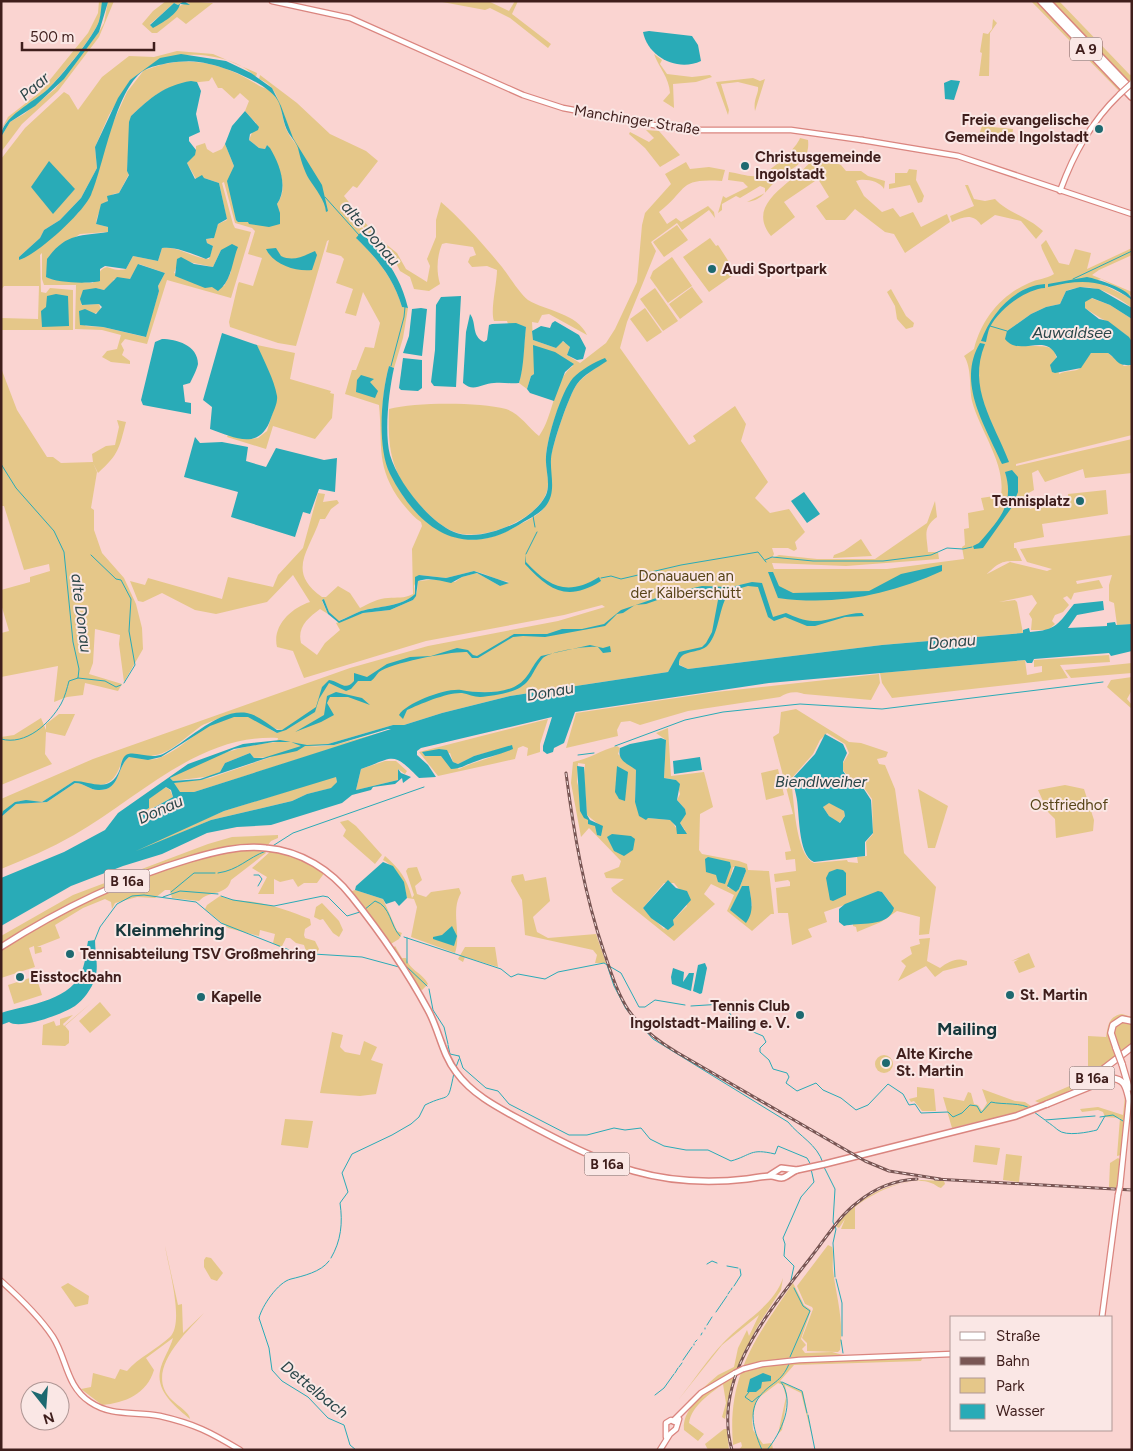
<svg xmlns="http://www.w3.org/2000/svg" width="1133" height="1451" font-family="Figtree,sans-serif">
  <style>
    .green { fill: #e5c789; fill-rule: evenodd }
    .water { fill: #29abb7; fill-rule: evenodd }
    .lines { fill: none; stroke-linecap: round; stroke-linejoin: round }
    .stream { stroke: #29abb7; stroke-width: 1 }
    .secondary-casing { stroke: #da857f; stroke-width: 7 }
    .primary-casing { stroke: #da857f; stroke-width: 8 }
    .trunk-casing { stroke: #da857f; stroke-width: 8 }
    .motorway-casing { stroke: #da857f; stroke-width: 9 }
    .secondary { stroke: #fff; stroke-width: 4.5 }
    .primary { stroke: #fff; stroke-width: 5 }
    .trunk { stroke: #fff; stroke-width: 5.5 }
    .motorway { stroke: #fff; stroke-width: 6 }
    .rail-casing { stroke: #795654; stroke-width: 3 }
    .rail { stroke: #fae7e5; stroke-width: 1; stroke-dasharray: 4; stroke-linecap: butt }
    .secondary-bridge-casing { stroke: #da857f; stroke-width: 7; stroke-linecap: butt }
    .trunk-bridge-casing { stroke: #da857f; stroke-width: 8; stroke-linecap: butt }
    .secondary-bridge { stroke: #fff; stroke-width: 4.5 }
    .trunk-bridge { stroke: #fff; stroke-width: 5.5 }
    .poi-dot { fill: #1d6970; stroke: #fae7e5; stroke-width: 2 }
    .labels { text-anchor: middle; stroke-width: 4; stroke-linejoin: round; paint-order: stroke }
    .shield { fill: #fae7e5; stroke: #775a58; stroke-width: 1 }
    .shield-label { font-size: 14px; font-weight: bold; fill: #3f1e1c }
    .street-label { font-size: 15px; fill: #3f1e1c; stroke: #fae7e5 }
    .poi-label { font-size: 15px; font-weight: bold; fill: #3f1e1c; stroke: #fae7e5; text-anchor: start }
    .park-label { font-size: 15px; fill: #574418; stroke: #fae7e5 }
    .water-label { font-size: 16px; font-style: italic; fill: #2b4649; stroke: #fae7e5 }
    .quarter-label { font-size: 18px; font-weight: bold; fill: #16383c; stroke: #fae7e5 }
  </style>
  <rect width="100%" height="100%" fill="#fad4d1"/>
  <!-- green -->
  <g class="green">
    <path d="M 99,1 L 102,1 C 102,8 101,14 99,21 C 95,35 57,81 45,92 C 30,105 11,113 1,130 L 8,117 L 40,92 L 88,33 L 98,13 Z"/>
    <polygon points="108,1 114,1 99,37 58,91 22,124 1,152 1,137 10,122 24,114 55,89 99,32 104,23"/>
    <path d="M 166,1 L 184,1 L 178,5 L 174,3 C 166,10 159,17 150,24 L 152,27 C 167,22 175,3 190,3 L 185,1 L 213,3 L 186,24 L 177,17 L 157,33 L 152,33 L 142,24 L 153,11 Z"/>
    <polygon points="437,1 488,1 509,11 515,1 518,1 512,14 551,44 548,48 510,18 490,8 485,10"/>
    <polygon points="1031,1 1037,1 1121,90 1119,91"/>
    <polygon points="1050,1 1059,1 1130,75 1132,74 1132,79 1128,83"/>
    <polygon points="993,19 997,23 990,33 989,76 979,76 982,53 980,52 983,33 988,34 992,29"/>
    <path d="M 177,51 L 213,54 L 257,73 L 256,77 L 254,76 C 234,52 165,46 146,70 C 185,53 224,63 258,85 C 262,88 268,88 272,92 C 283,101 281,118 287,131 C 290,137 294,141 297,147 C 293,139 288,130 285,121 C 279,105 278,86 259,79 L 260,75 L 297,103 L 330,134 L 366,151 L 378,161 L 357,188 L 353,186 L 344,196 L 376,236 L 397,253 L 406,269 L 427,282 L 430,266 L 427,259 L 436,237 L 436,220 L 441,202 C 464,222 483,244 502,267 C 509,276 520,294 528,300 C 546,311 577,313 587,335 L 549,314 L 542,315 L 538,323 L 532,322 L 533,340 L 556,348 L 561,341 L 568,344 L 570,347 L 567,355 L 580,363 L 606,343 L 615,329 L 637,282 L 642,225 L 645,213 L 671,184 L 665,174 L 686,162 L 690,169 L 709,167 L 725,170 L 722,181 C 677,178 689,189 659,212 L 667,224 L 676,218 L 681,222 L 708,206 L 714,212 L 715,218 L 709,210 L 682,230 L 677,223 L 651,242 L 656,251 L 627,322 L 620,348 L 689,445 L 696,441 L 693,436 L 735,406 L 746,424 L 741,441 L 768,482 L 755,498 L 770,513 L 789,509 L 805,532 L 795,542 L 797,549 L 794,551 L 788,548 L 772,548 L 774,554 L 772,558 L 779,555 L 817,559 L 875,559 L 927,523 L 935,501 L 937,517 C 922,528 927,536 928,552 L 938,552 L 939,559 L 846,566 L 772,563 L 774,569 L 887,569 L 964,559 L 962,547 L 965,545 L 964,529 L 969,528 L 968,513 L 984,510 L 981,498 L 1001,495 C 1006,464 980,431 972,401 C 969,387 972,368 964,356 L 974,349 C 981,320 1001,295 1029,283 C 1037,279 1046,279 1054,274 L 1042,249 L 1041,245 L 1046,240 L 1059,263 L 1069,265 L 1075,249 L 1091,253 L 1087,269 L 1132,248 L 1132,255 L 1099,270 L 1092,275 L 1132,292 L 1132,296 L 1101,279 L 1091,282 L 1100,283 L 1128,297 L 1132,300 L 1132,308 C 1112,293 1091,281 1066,291 L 1060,304 L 1046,307 L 1031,314 L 1007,331 C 1013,336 1023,345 1031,346 C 1057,346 1055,348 1059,374 C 1067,370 1073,372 1079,369 C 1084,365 1085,357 1091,353 L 1108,353 L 1124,366 L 1132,365 L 1132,435 L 1016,464 L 1016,466 L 1132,439 L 1132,473 L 1085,478 L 1083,469 L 1045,482 L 1038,470 L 1032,473 L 1034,490 L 1025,495 L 1025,501 L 1030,509 L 1051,502 L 1069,503 L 1068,494 L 1106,490 L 1108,514 L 1042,524 L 1044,537 L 1014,543 L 1014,548 L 1016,548 L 1022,561 C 1004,561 1001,560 987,574 L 1010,562 L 1047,571 L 1052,569 L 1027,562 L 1020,549 L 1132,535 L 1132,624 L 1117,625 L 1114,603 L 1109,601 L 1109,585 L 1112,575 L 1076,581 L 1077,584 L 1099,580 L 1103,588 L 1074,593 L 1071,600 L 1067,596 L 1063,598 L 1069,605 L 1063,612 L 1055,615 L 1052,621 L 1055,624 L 1048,630 L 1031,630 L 1032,619 L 1029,614 L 1037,603 L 1032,595 L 999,602 L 1015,600 L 1017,602 L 1023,633 L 882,645 L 688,669 L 674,662 L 668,672 L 510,696 L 442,713 L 404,725 L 393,725 L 328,744 L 309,747 L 334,745 L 394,729 L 194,792 L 179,792 L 173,783 L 210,778 L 271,757 L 254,758 L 250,753 L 225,763 L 220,772 L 212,776 L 173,781 L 170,778 C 203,759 239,745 277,742 L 278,738 C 198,734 139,798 74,835 C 51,848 26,859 1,869 L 1,817 L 16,804 L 47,802 L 75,783 C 84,783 90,790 98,790 C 121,791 116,767 129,757 C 138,756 146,761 156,759 C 182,752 216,709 246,716 C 257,719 267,728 277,733 L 281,730 C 266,728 255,712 238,713 C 230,714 208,722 201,726 C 180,741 163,763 134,754 L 122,760 C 114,789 100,788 74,781 L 42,802 L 19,801 L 1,814 L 1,799 L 93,759 L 350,668 L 428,646 L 558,621 L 605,607 L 602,605 L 564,615 L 426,641 L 304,678 L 293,651 L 277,647 C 272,626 291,608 310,602 L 293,575 L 267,602 L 216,614 L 195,610 L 162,593 L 143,602 L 138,601 L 130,581 L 145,585 L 148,578 L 222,599 L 228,577 L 273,587 L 278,575 L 303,548 L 318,493 L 325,494 L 323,502 L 337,500 L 339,503 L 331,509 L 325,519 L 320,519 C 309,552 286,571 322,597 L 326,597 L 338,586 L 350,593 L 360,608 C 368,604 379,598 388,598 C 397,597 404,599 413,594 L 412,549 L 422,526 L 421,522 C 413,517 408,510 402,503 C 375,467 383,446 379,405 L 345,394 L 352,370 L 356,370 L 365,347 L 374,348 L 380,323 L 363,292 L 356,316 L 345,313 L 353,289 L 336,283 L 344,259 L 341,256 L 326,252 L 329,240 L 327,241 L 296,346 L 278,343 L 230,327 L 229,322 L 238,284 L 239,282 L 253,286 L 262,258 L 248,254 L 255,231 L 252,228 L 235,223 L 224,182 L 222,183 L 233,224 L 235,228 L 251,232 L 231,298 L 167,280 L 147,344 L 125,339 L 121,344 L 124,350 L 122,355 L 130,361 L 130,364 L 111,362 L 102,357 L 107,351 L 117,349 L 121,335 L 102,330 L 75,329 L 76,285 L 44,285 L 42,279 L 42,253 L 40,255 L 41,292 L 46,293 L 50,288 L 73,290 L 73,330 L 1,330 L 1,318 L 38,319 L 39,286 L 4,286 L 1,290 L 1,159 L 25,128 L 64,92 L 69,95 L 78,110 L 102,77 L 129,56 L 154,57 ZM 144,70 L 127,92 L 111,127 L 88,199 L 78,213 L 49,240 L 19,260 L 19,257 L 40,238 L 44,230 L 60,220 L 81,198 L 97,168 L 95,147 L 109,115 L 130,80 ZM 212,77 L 218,88 L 222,88 L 234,99 L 240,93 L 249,101 L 245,111 L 256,123 L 249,140 L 259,148 L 265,149 L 267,145 C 276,163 291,185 277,204 L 278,211 L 232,172 L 234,166 L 225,144 L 222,149 L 213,153 L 207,149 L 205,143 L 196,146 L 196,150 L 187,163 L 196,179 L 204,178 L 219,183 L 227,220 L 218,224 L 212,239 L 206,239 L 207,243 L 213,246 L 209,259 C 192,258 179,246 162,248 L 158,261 L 133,256 L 126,269 C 106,274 108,255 93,283 L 50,279 L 46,274 L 49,268 L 48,259 L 53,252 L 80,234 L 108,232 L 108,227 L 96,224 C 97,210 105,205 113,194 L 119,193 L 129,174 L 127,171 L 131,116 C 163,87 167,85 209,81 ZM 31,187 L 75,189 L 56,209 ZM 340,206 L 347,208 L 375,240 L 390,251 L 400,271 L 410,277 L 414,289 L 429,291 L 440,284 C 436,271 437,256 442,244 L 446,243 L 473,247 L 476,255 L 470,257 L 468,262 L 472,267 L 487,266 L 497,270 C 497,283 490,311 494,321 L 507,321 L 508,324 L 526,327 C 524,342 523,370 519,383 L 527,389 L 531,376 L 534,374 L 534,352 L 561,356 L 573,366 C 554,378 554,416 539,436 C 529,428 519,413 506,409 C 479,402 416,402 389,409 C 388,443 389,466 411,495 C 422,508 438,526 455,532 C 481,542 535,521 546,494 C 551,482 545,468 546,456 C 547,438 562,391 574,378 C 580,372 587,368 593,364 L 597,367 C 590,372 582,378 577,384 C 568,397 554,441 551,456 C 549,473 556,490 544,508 C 538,516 524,522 515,527 C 460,559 416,525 391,475 C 378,448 381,394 389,366 L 394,368 L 403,338 L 408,308 L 402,307 C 394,279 377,258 357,239 L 364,229 L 345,214 ZM 228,248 L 231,272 L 224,286 L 208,286 L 174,273 L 176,268 L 189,262 L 213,267 L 221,250 ZM 139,264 L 165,273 L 158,286 L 159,291 L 145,337 L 103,327 L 85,326 L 94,314 L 101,310 L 99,304 L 81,305 L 96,288 L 104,290 L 110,287 L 114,279 L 130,279 ZM 474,571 C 487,574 496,580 509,582 L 500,586 L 477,573 L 462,577 L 455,582 L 439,579 L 418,581 L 417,592 L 413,600 L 390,610 L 363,613 L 336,623 L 340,630 L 325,643 L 317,655 L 301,643 C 297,627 308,618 320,609 L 328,614 L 322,601 L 324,599 L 329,612 L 338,621 C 347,618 353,614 361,611 C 379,606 401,607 415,594 L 414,586 L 419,575 L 446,578 Z"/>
    <path d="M 654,54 L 662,60 L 660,64 L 667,74 L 692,77 L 710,75 L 712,77 L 696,82 L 673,84 L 674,108 L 663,101 L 670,93 C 669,77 659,68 654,54 Z"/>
    <path d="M 753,78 L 760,81 L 765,79 L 755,111 C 753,99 759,94 758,87 L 738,82 L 721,84 L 729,110 L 728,115 L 716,82 Z"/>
    <polygon points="982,126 1013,129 1012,138 979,135"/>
    <polygon points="646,130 659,131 680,155 660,167 645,148 629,134 630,132 649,142 654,138"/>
    <path d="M 800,138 L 808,140 C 811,164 789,168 776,181 C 764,192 763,200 747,202 L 765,193 L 765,188 L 760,186 L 740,198 L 736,196 L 722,204 L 722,210 L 718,213 L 723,196 L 726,198 L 748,187 L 743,182 L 728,180 L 729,172 C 738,173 748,177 757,176 C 770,173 796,149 800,138 Z"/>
    <path d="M 816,153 L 825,155 L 828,160 L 841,165 L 846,171 L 861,171 L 868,176 L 885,181 L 884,189 C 880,181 864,178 856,181 L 864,196 L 882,212 L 893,208 L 900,217 L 913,212 L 921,227 L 947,214 L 950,222 L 905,253 L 894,234 L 885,232 L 855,209 L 845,220 L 826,220 L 816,206 L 829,197 L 818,179 L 784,202 L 795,217 L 771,236 C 741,199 806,179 816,153 Z"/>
    <polygon points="909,169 917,170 916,180 924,196 922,202 918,203 910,185 889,189 889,184 895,183 895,173 907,173"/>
    <path d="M 965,185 L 968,185 L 974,199 L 985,201 L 995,199 C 1006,212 1029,217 1043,231 L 1036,239 L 1021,221 L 995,215 L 981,225 C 973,213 963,217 952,222 L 950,216 L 974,206 Z"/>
    <polygon points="677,225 688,240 664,257 653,242"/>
    <polygon points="710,238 716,246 718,245 736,273 709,292 683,257"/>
    <polygon points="672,257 692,286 668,303 650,278 653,271"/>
    <polygon points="692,287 703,302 680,319 669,304"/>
    <polygon points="655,288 678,321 663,331 640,299"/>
    <polygon points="891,289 906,316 914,323 913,327 906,329 897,319 895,306 887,292"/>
    <path d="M 1091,298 L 1110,305 L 1132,319 L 1132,342 C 1126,331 1097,317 1085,308 L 1085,300 Z"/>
    <polygon points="645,308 662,332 647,342 630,319"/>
    <polygon points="257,345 295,353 290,379 331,391 330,393 334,394 332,418 315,439 273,426 266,449 227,437 228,435 248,439 258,438 267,431 277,398"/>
    <path d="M 1,368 L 17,410 L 47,457 L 53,457 L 61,463 L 93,462 L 92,454 L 106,446 L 115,445 L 119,427 L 117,420 L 126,422 C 119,449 119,454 98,473 L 93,463 L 97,472 L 91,508 L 94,510 L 94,530 L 102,553 L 124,578 L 136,604 L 142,628 L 143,649 L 124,682 L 119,644 L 120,635 L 95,629 L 93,663 L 89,674 L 122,684 L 118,691 L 85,683 L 83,695 L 67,697 L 54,702 L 58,666 L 1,677 L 1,633 L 9,631 L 1,604 L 1,590 L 30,582 L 30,577 L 50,571 L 49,564 L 24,570 L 4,506 L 1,506 Z"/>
    <polygon points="861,539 872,556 833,558 834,555 844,551"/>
    <polygon points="1109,655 1110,662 1060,665 1068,678 892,698 882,683 880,673 1025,660 1027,675 1042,672 1042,666 1034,667 1034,660"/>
    <polygon points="1132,663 1132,673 1071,678 1065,670"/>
    <path d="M 879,674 L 880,683 L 871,700 L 804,694 C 796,691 787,692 780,697 L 688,711 L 640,725 L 630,721 L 621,722 L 617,730 L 618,736 L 566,748 L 576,713 L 716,692 Z"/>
    <polygon points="1132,677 1132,690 1127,699 1132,705 1132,709 1107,687 1111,680"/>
    <path d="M 796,709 L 849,742 L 861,743 L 888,752 L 886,757 L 877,759 L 879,764 L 885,765 L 895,789 L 904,853 L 936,887 L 929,934 L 919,935 L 920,917 L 897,911 L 881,922 L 857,932 L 856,927 L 853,926 L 853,923 C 872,926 877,914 890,902 L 882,892 L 824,912 L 827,922 L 808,929 L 812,937 L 792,945 L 788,913 L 778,913 L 776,888 L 790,886 L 790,882 L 788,880 L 775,882 L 774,874 L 796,871 L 795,859 L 786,860 L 785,852 L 791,851 L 782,816 L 793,814 L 773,737 L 779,733 L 781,712 ZM 827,733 L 845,744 L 849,753 L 843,763 L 843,770 L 849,778 L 860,782 L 872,799 L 873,834 L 866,842 L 867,856 L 857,857 L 858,863 L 848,862 L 847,860 L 814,863 C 795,855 794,798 791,779 L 813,754 L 820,740 Z"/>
    <polygon points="59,714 75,714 65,736 46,732 45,754 52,764 1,785 1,737 14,735 41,718 46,730 46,724"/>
    <path d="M 548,719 L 540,744 L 540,752 L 527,756 L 528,748 L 523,746 L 518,748 L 515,759 L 438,776 L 419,752 ZM 512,746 C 497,758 477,760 459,769 L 442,756 L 434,755 L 450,753 L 453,762 L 458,764 L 474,756 Z"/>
    <path d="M 668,728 L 671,776 L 704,772 L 713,807 L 700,814 L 699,850 L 702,854 L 739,861 L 747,864 L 748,870 L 769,871 L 774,914 L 771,914 L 752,931 L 727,911 L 734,895 L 711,884 L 704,894 L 715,904 L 674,941 L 613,892 L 611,888 L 624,879 L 606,878 L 604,873 L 619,867 L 621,861 L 589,828 L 581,837 L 571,783 L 573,762 C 589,759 601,750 617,746 L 620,748 L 618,754 L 636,770 L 635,802 L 648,818 L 671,820 L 678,831 L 685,830 L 680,823 L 685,809 L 677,800 L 680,794 L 676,780 L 664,778 L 666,740 L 656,733 ZM 578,763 L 585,764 L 584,775 L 587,815 L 598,824 L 588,820 L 577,782 ZM 733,867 L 746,871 L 739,889 L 728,888 ZM 664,883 L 674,883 L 679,889 L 687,906 L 664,929 L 643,908 ZM 743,886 L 749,886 L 752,906 L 730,910 Z"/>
    <polygon points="385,761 396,761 407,771 405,774 398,769 398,780 356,790 361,769"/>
    <polygon points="778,769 784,795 766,800 761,773"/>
    <polygon points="336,776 337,782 332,788 307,794 292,801 211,820 135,852 136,849 224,811"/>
    <polygon points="1065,785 1084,789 1094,820 1093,831 1056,838 1055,819 1048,812 1038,790"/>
    <polygon points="166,787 170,790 173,797 138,816 139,814 149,808 148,799"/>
    <polygon points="918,789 948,806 935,848 928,848"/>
    <polygon points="829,802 844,811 845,816 839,823 829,816 823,807"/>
    <polygon points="348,820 356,826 382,855 375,864 343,836 346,830 340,822"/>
    <path d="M 278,835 L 278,838 L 271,841 L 264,850 L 266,853 L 231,880 C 227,896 209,890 199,901 L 172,898 L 170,890 L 165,890 L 155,898 L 137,897 L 115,903 L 112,909 L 111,902 L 105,899 L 83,908 L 55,925 L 60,938 L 37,947 L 41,947 L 42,952 L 35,954 L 34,946 L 29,948 L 35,967 L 1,978 L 1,936 L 73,895 L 208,844 L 232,837 Z"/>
    <polygon points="272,850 300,857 325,872 317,883 304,883 298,887 293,879 280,882 274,879 274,894 258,894 267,877 252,868"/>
    <path d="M 385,856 C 400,869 407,879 412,898 L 414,895 L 406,871 L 408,868 L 417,867 L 422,880 L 415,886 L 417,894 L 426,897 L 431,892 L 459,888 L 461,893 C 450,911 462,934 455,953 L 411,937 L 417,907 L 414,899 L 407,898 C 405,884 395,866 383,860 Z"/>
    <polygon points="523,874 525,881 546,877 550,901 533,917 537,932 548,938 596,934 606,963 595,963 597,955 593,950 525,935 522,900 511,881 512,876"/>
    <polygon points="355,890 383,899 397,931 402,933 399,939 389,945 350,892"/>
    <path d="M 220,896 C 232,901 241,900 254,902 C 273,905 292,912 310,919 L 311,925 L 305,929 L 304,935 L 305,938 L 315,941 L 319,949 L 317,953 L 304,954 L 291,953 L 292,951 L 305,953 L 306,951 L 304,945 L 296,943 L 290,938 L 286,938 L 281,948 L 273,943 L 275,934 L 260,930 L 259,936 L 228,928 L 205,909 L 207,905 Z"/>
    <polygon points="322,903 339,921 343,930 339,937 333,933 323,919 320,920 314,917 316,907"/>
    <path d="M 930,938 L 927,961 L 940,968 C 949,961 957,957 967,961 L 967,965 L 943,971 L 935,977 L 926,966 L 898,981 L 906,966 L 901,961 L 912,954 L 910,947 L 920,944 L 919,939 Z"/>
    <path d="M 395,946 L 402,958 L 406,958 C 410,971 423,973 428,984 L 422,990 L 418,989 L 392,949 Z"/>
    <polygon points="465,947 495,947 498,967 465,957 463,962 458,959"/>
    <polygon points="1029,953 1035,967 1019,973 1014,962 1019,959 1011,961"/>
    <polygon points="36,976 42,995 14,1004 8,985"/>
    <polygon points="100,1002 111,1015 90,1033 79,1021"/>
    <polygon points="91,1003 65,1026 69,1031 69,1043 65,1046 42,1045 43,1025 54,1021 56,1026 60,1025 60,1019 73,1015 63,1024 64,1026"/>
    <path d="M 1122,1014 L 1132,1017 L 1132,1019 L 1121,1017 L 1111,1025 L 1118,1057 C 1094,1076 1071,1092 1042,1104 L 1035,1101 L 1088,1078 L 1088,1036 L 1106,1037 C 1108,1025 1109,1016 1122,1014 Z"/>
    <path d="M 1119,1021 L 1132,1022 L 1132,1044 L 1120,1055 C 1116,1042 1109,1032 1119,1021 Z"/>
    <polygon points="332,1032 343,1035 340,1047 345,1052 360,1055 364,1041 377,1047 371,1060 383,1064 376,1094 360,1096 320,1093"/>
    <circle cx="884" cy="1064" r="9"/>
    <polygon points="1108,1080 1121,1082 1127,1096 1121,1155 1117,1156 1120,1118 1105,1117 1103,1112 1098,1110 1082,1112 1080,1109 1098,1107 1123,1115 1125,1096 1122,1086 1115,1082 1102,1083"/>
    <polygon points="917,1087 934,1089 936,1111 922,1111 914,1101 911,1102 909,1099 917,1097"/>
    <polygon points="982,1089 1015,1101 1025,1102 1034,1108 952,1128 943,1097 964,1101 968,1092 971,1093 974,1104 978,1105 982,1111 987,1103"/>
    <polygon points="285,1119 313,1121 308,1148 281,1145"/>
    <polygon points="975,1145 1000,1148 997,1165 973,1162"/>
    <polygon points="1006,1154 1022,1156 1019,1182 1003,1180"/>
    <polygon points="1118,1158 1121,1160 1117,1188 1109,1187 1110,1163"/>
    <path d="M 921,1180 L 944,1181 L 945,1184 L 941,1188 C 937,1187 935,1184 931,1183 C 910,1174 871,1194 855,1207 L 855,1229 L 841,1229 L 845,1219 L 839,1228 L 836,1226 C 861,1196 882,1185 921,1180 Z"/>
    <path d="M 828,1245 L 832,1247 C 834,1255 832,1262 833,1271 C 837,1299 844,1321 840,1350 L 838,1352 L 807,1351 L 807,1343 L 802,1338 L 813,1309 L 812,1307 L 805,1304 L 797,1286 Z"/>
    <path d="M 165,1246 L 178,1305 L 182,1304 L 183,1333 L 204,1313 C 185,1334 143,1372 172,1400 C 178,1406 190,1413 190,1419 C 176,1407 156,1392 160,1371 C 162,1360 170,1349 173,1338 L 146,1358 L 154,1370 C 147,1394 125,1403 102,1405 L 81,1389 L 91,1387 L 93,1373 L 115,1379 L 120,1369 L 127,1371 C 139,1357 156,1350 170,1337 C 185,1323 168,1266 165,1246 Z"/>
    <polygon points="206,1257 211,1258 223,1273 217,1281 211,1279 204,1267 204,1260"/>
    <path d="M 783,1278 L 781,1290 L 757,1327 L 737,1370 L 710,1384 L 690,1402 L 688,1401 L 718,1375 L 734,1367 L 738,1348 L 747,1330 L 749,1336 L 759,1315 L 722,1345 L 679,1399 C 694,1380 707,1360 723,1343 C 743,1321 773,1307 783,1278 Z"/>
    <polygon points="68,1283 89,1296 88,1304 75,1307 61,1287"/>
    <path d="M 793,1283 L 804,1305 L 811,1310 L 801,1339 L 806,1345 L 802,1349 L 805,1353 L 832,1352 L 843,1355 L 842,1359 L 923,1357 L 921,1361 L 794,1365 L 780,1381 L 803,1392 L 813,1440 L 801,1393 L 785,1385 L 787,1397 L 782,1430 L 778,1434 L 786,1397 L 783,1385 L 778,1383 L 757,1399 L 752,1419 L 753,1430 L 763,1444 L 772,1443 L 773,1450 L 739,1450 L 742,1446 L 741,1442 L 733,1445 C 727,1374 756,1338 793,1283 Z"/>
    <path d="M 735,1375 L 725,1419 L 722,1417 L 726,1403 L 723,1384 C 710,1394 692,1405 689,1423 L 704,1434 L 698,1441 L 684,1430 C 681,1405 716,1383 735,1375 Z"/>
    <polygon points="724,1429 727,1429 729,1450 708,1450 705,1444"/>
  </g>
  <!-- water -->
  <g class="water">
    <path d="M 102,1 L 108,2 L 99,32 L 64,79 L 35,106 L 10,122 L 1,137 C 1,117 34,102 48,89 C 60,78 95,35 99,21 C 101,14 101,8 102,1 Z"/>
    <path d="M 184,1 L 190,5 L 180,4 C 178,14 162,23 153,28 L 150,25 L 174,3 L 178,5 Z"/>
    <path d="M 649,31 L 692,36 L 698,45 L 701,61 C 677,72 648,57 643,32 Z"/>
    <path d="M 181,54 L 226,61 L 251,73 L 272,88 L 281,106 L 293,138 L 322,185 L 328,211 L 326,212 C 325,200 316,190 309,179 C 304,171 300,157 298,148 C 296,142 291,137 288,132 C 283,123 283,113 279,103 C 272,85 228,68 209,64 C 195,60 183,61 168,63 C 160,65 151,66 143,71 C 115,91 104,165 91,195 C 83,213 37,255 19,260 L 19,257 L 40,238 L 44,230 L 60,220 L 81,198 L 97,168 L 95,147 L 118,98 L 130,80 L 160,58 Z"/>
    <polygon points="951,80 960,81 954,100 945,99 944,83"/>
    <path d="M 191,81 L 197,82 L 201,91 L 196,114 L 200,132 L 189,137 L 189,141 L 196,150 L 195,155 L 187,163 L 195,179 L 202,175 L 204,178 L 219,183 L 227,219 L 218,224 L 214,238 L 206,239 L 207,243 L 213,246 L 210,257 L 206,259 C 192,254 176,246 162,248 L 158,261 L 133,256 L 126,269 L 105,266 L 100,269 L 100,281 C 89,284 56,283 46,277 L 47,259 C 66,233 80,236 108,232 L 108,227 L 96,224 L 101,204 L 108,201 L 107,196 L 119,193 L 129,175 L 127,171 L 129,122 L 131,116 C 150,98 165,85 191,81 Z"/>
    <path d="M 245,111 L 259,127 L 258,130 L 250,134 L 249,140 L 259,148 L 265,149 L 267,145 L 270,148 C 279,163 289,187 277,204 L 280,213 L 280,224 L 269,227 L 249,224 L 248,222 L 238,222 L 236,220 L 227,181 L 234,166 L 225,144 L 232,126 Z"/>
    <polygon points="49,161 75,189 53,214 31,187"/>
    <path d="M 361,232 C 385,256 400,275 408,308 L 402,307 C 394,279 377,258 356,238 Z"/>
    <path d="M 232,244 L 238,247 C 232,261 232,281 218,291 L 212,287 L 205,288 L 175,276 L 177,259 L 181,257 L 194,264 L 213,267 L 221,250 Z"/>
    <path d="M 276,248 L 281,256 C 293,262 304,256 315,251 L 317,255 L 312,270 C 295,272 273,264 266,249 Z"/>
    <polygon points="138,264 165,273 158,286 159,291 146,337 103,327 80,325 79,311 85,309 96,314 102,307 99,304 82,305 80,299 83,290 96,288 104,290 117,277 130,279"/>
    <path d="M 1087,277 C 1097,279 1131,289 1132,300 C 1103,279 1082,279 1048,287 L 1048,284 Z"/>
    <path d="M 1045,284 L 1045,288 C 1026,289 999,309 990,327 C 988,331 987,337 986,342 L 981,341 C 991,314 1014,286 1045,284 Z"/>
    <path d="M 1080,287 L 1099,289 L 1132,308 L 1132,319 L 1110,305 L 1092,298 L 1085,302 L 1085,308 L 1099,319 L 1108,321 L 1129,337 L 1132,342 L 1132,365 C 1116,366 1119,361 1108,353 L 1091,353 L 1081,368 L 1055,373 L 1052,372 L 1050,365 L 1057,357 C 1046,331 1020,358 1005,339 L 1007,331 L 1031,314 L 1046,307 L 1060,304 L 1066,291 Z"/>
    <polygon points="56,294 68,296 69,326 42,327 41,311 46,307 47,296"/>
    <polygon points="461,296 456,387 434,386 431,382 435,350 436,305 441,297"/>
    <polygon points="421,308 427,309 422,356 403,353 409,336 412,309"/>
    <path d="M 470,314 C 477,323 471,336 484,342 L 487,340 L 489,325 L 492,324 L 516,323 L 526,327 C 524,344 524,368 519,383 C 510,384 503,382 494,383 C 482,383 474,393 463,383 L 466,332 Z"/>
    <polygon points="555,321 579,335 586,348 583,359 577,360 567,355 570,347 563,341 556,348 533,340 532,331 541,326 550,328 552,323"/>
    <path d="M 222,333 L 257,345 C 264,361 274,379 277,396 C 278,403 273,412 271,418 C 260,451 235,438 210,429 L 212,407 L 203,400 Z"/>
    <path d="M 162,339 C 176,339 198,345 198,364 C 197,369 193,377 190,383 L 183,385 L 185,402 L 191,403 L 191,414 L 148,406 L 143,405 L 141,400 L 155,342 Z"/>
    <path d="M 980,343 L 985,344 C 967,388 994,422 1009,462 L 1002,464 C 986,427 956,383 980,343 Z"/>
    <polygon points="533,345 555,352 574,364 565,372 554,401 530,393 527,389 531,376 534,374"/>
    <polygon points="403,358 422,360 422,388 418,391 401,390 399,388"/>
    <path d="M 605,358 L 607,361 C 597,368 584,374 577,384 C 569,395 552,445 551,459 C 550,475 557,493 545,507 C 538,515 526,520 517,526 C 460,560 417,527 390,474 C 377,447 381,395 389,366 L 394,368 C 389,390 384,432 390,455 C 398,482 428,521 454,532 C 474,540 498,531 516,523 C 527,517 541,506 546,495 C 551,483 545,469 546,457 C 547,438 561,392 573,378 C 581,370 594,362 605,358 Z"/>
    <polygon points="361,375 374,379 370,382 378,391 375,398 356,392 357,380"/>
    <polygon points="195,437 200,443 222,442 248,447 246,461 266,467 276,448 324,460 337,458 335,492 319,489 310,514 303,512 295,537 231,517 238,492 184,477"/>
    <path d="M 1012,470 L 1018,477 L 1018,492 L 1012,507 L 983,548 L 974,549 L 973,546 L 979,543 C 999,520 1015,504 1005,472 Z"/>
    <polygon points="804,492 820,514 807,523 791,501"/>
    <path d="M 526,554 L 526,562 C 550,588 568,596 599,577 L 601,581 C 567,602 550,591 525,564 Z"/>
    <path d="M 942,565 L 942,571 C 889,595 836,606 778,598 L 768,572 L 773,572 L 779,586 L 793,593 L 869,591 L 901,574 Z"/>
    <path d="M 474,571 L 509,583 L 500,586 L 477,573 L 462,577 L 451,583 C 440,581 430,577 418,581 L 416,596 L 413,600 L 390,610 L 363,613 L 339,623 L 328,614 L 322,600 L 324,599 L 329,612 L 339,621 C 347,618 353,614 361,611 C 379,606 401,607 415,594 L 415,577 L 419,575 L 446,578 Z"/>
    <path d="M 752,582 L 762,583 L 773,617 L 786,613 C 795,617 804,621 813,621 C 829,622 845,613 862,613 L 864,616 L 845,617 L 815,626 L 807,626 L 785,617 L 774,621 L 768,617 L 758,587 L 748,586 L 730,591 C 718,607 720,632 708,645 C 699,655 678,648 679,665 L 688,669 L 882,645 L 1023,633 L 1023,630 L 1029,628 L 1030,632 C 1057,630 1058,624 1074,604 L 1103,601 L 1104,610 L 1077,615 L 1068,628 L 1107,626 L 1107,623 L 1115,622 L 1116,625 L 1132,624 L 1132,651 L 1111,656 L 1109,653 L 1034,659 L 1032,663 L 1027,663 L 1025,660 L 769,683 L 575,712 L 564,743 L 554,748 L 553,752 L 547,754 L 543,751 L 543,746 L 552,717 L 421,748 L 417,751 L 417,755 L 428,765 L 436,777 L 419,778 C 392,751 395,757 361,769 L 356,790 L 398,780 L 398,769 L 401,773 L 411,777 L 403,783 L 402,778 L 395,784 L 373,787 L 371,790 L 352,795 L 342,803 L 271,825 L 237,827 L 207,833 L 162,854 L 123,866 L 71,886 L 1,926 L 1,878 L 64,852 L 105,830 L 118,813 L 188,764 L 243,744 L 280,740 L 307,745 L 328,744 L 393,725 L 404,725 L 442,713 L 510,696 L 668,672 L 679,652 L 702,647 L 706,643 L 712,632 L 718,600 L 724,593 L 718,589 L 683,591 L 646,604 L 635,605 L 623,613 L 617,614 L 605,626 L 545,637 L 523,636 L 513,637 L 478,658 L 472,658 L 467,652 C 452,651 390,663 379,672 C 376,675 375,678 371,681 L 358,681 L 351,689 L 346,691 L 329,683 L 319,699 L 315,712 L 286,730 L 277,733 L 248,717 L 234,717 L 210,726 L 161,757 L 148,760 L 129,757 C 116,767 121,791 98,790 C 90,790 84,783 75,783 L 47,802 L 16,804 L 1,817 L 3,811 L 15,802 L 26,800 L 42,802 L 74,781 C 92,781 110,795 120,769 C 121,764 122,758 126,755 C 135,750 149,760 163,754 C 186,743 218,708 247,713 C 258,715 268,724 277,730 L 282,730 L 316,707 L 322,687 L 329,680 C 340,681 345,692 354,681 L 354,673 L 367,677 L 387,664 L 410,657 L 431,656 L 457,648 L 468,650 L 473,655 L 477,656 L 514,634 L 547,634 L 562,629 L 582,629 L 604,624 L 621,610 L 671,593 L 702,586 L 731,587 ZM 388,729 L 391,729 L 194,792 L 180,792 L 174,783 L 201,780 L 270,757 L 297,751 L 305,746 L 334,745 ZM 273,742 L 291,742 L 301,746 L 263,758 L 254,758 L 250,753 L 225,763 L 220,772 L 200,779 L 173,781 L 170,778 L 234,749 ZM 336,777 L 337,782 L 331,788 L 307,794 L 292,801 L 211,820 L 136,851 L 224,811 ZM 166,787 L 171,790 L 173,797 L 139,816 L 139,814 L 149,808 L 149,799 Z"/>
    <path d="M 590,645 L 603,648 L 610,646 L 611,652 L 603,653 L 598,647 C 588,646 549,651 542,659 C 532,671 532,683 515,690 C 505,694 490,696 480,697 C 474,697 468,694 462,693 C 448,692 420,704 407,710 L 403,719 L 399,715 C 406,703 446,688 461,690 C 477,693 498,694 514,687 C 529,680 531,666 541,656 Z"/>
    <polygon points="336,692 362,698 370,705 348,697 330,697 327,703 334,715 321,722 295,732 324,715 327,696"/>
    <path d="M 825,734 L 843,744 L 847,753 L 843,762 L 843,771 L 848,778 L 860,783 L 871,800 L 873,833 L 865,842 L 865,856 L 814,862 C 797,855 800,810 796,795 C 795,789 793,785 792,779 L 815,754 ZM 829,803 L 844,811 L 845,816 L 840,823 L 829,816 L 823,807 Z"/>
    <path d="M 661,738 L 666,740 L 664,778 L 676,780 L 680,784 L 677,800 L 685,809 L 686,814 L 680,823 L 687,834 L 677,834 L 676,826 L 670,820 L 648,818 L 646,820 L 639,816 L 635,802 L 636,770 C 627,763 617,761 620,748 L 630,744 Z"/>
    <path d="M 512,745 L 513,749 C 500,755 487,757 474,762 C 465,765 460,769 451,769 L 441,756 L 425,756 L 422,752 L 439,749 L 447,750 L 453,762 L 458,764 L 474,756 Z"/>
    <polygon points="700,757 702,770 674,774 673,761"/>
    <polygon points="577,766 584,767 587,815 590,820 603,826 601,836 597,835 595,826 588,824 588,820 584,818 580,811"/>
    <polygon points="617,766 628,772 625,801 619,799 615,792"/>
    <polygon points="612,834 631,836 635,839 633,850 624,856 614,851 607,837"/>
    <polygon points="708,857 730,862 731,867 725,884 718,882 716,875 706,872 705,859"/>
    <polygon points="383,862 393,866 404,882 407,898 399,906 395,901 386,904 383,899 355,890 356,886"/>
    <polygon points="735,866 745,868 746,871 739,889 736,892 727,886"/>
    <polygon points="837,869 843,870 846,873 846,895 833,901 830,900 826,878 829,872"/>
    <polygon points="668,880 676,888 687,891 691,900 673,920 674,925 668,930 651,918 643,908"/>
    <path d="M 742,886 L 749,886 C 751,900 755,911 746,923 L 730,910 Z"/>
    <path d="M 878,891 L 882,892 L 894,908 C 889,928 858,922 844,926 L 839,922 L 839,909 L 845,904 Z"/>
    <polygon points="452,926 457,936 454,946 433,939 433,937 442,935"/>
    <path d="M 95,940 C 95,952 99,967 95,978 C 92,989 83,1000 75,1006 C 63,1014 20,1030 9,1022 L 1,1025 L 1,1013 C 30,1004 73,1001 83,968 C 86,959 86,950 88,941 Z"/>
    <polygon points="705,963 707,968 702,993 700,994 693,991 698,965"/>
    <polygon points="673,968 684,972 683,982 689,973 694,973 691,991 672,984 671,977"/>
    <polygon points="763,1373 771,1376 771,1381 762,1382 761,1388 756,1392 747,1392 750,1379"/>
  </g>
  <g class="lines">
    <!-- stream -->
    <g class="stream">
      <polyline points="325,197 359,235"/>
      <polyline points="1073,279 1132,251"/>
      <polyline points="990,326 1007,331"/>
      <polyline points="391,366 404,317 405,307"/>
      <path d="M 1,464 L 16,488 L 54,531 L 64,552 L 73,642 L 79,669 L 78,678 L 69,681 C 67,688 65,697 61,704 C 50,723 26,746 1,739"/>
      <polyline points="533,516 535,527"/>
      <polyline points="526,554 537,532"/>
      <polyline points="91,555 116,579 121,580 131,599 129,631 135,665 124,683"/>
      <polyline points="765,560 772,557 813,561 883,561 931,555 947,548 963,549 972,547"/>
      <polyline points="601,578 611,576 621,579 681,565 758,552 766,562"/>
      <polyline points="78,678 105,681 116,687 121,685"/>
      <polyline points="615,746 685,720 723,712 800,704 882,709 1103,682"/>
      <polyline points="578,755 594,753"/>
      <polyline points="271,847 293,833 424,787"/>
      <path d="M 218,873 C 239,870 247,858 266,851"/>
      <polyline points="254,875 259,875 262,879 258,886"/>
      <polyline points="171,892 194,873 215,873"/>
      <polyline points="221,896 233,900 274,906 323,896 328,897 347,916 360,912"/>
      <polyline points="163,897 180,891 218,894"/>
      <path d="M 364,910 L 375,901 C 391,906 390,926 400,936"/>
      <polyline points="404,937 501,969 511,977 518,974 545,979 558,972 604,963 621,973 639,1007 645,1007 655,1000 685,1005"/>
      <polyline points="94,942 100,927 117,904 132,896 144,895 196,902 221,923 297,953 362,957 399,967"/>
      <polyline points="407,963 407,938"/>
      <path d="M 607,965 L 614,986 L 626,1009 L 653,1039 L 788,1122 C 800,1137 817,1144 823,1163"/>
      <polyline points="406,966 427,986"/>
      <polyline points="429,989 433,1010 444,1027 448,1044"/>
      <path d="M 691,1006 L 723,1004 L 739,1026 L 763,1036 L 766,1042 L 760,1048 L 760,1052 L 769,1060 L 773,1069 L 787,1073 L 789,1077 L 786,1083 L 797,1091 L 816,1083 L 823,1090 L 841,1098 L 856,1110 L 868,1105 L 888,1084 L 903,1094 L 909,1105 L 915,1104 L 921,1113 L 948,1112 L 953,1117 L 962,1113 L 970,1105 L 977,1106 L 981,1113 L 991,1102 C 1003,1105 1022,1102 1031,1109"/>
      <polyline points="448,1045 450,1054 459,1056"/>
      <path d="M 459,1056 L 463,1068 L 486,1088 L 498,1091 L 509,1104 L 569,1135 L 587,1135 L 614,1128 L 625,1130 L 641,1128 L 650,1139 L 664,1146 L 686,1150 L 708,1150 L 731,1161 C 752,1155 750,1148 775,1154 L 778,1146 L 807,1158 L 811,1165"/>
      <polyline points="456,1067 459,1059"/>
      <polyline points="1034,1112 1045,1120 1095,1116"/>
      <polyline points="1100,1117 1113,1115 1123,1121"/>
      <path d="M 1046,1121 C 1052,1125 1053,1126 1058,1130 C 1066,1137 1089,1132 1097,1130 L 1105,1116"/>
      <polyline points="824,1167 835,1189 833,1222 836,1229 833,1243 835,1277"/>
      <path d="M 331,1258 C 341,1241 343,1223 340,1203 L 348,1192 L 342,1173 L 352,1154 L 392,1135 L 411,1124 L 419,1117 L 425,1105 C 451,1092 447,1106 454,1073"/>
      <path d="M 329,1261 C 321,1272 303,1276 291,1279 C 278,1282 262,1306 259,1318 L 269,1348 L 272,1370 L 282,1381 L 308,1397 L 328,1418 L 344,1425 L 350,1445 L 356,1450"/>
      <polyline points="707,1264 712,1261 717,1263"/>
      <polyline points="727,1266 738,1268"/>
      <polyline points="836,1279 842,1303 842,1336"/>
      <polyline points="791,1280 794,1266 784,1256 785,1244 783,1238 801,1197 814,1182 811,1169"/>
      <polyline points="734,1286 741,1275 740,1269"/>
      <polyline points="731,1290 732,1288"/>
      <polyline points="728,1294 730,1291"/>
      <polyline points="716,1312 727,1296"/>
      <polyline points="707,1325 712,1317"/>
      <polyline points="705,1329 705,1328"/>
      <polyline points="701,1335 702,1333"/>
      <polyline points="841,1340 843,1353"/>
      <polyline points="695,1342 697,1340"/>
      <polyline points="694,1345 694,1344"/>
      <polyline points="790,1357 810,1311 803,1306 794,1288"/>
      <polyline points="683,1360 692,1347"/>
      <polyline points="679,1367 682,1363"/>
      <polyline points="675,1373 678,1368"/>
      <polyline points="782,1382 802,1391 807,1413"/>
      <polyline points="749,1392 745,1397 752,1402 759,1396"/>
      <polyline points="655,1395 664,1388 674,1374"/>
      <polyline points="808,1415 815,1450"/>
      <path d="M 762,1450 C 755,1433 747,1412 760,1396 C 771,1382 781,1383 789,1364"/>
      <path d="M 767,1450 C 781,1433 796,1402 781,1382"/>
    </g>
    <defs>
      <g id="secondary">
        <polyline points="272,1 350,18 523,95 563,108 654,125 690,130 791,130 862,140"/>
        <polyline points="862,140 958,156 1132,214"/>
        <path d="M 1060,191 C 1074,153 1091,122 1120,94"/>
        <polyline points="1120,1186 1129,1099"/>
        <path d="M 1,1281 C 20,1298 39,1316 53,1337 C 67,1359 66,1386 90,1402 C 112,1417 135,1411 160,1416 C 195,1424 210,1432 240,1450"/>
        <polyline points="1102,1317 1118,1195"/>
        <polyline points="743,1369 762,1364 799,1360 952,1354"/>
        <polyline points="673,1421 701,1393 735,1373"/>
        <polyline points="666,1437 666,1423 671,1420 675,1422"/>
        <polyline points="660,1450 670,1434 676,1429 679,1419"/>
      </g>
      <g id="primary">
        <path d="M 1,947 C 60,909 122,879 190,859 C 214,852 240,845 266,848 C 301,851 331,870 352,897 C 380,932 407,971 428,1010 C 439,1030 442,1054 456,1072 C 474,1097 503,1110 530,1125 C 607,1166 658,1189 747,1179 C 755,1178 763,1176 771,1176 C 776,1176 781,1180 785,1177 C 789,1175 792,1172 797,1170"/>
        <polyline points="770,1175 781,1168 797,1170 825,1164 1016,1116 1047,1104"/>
      </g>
      <g id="trunk">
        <polyline points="1116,1048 1111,1033 1113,1025 1122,1019 1132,1021"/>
        <polyline points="1122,1064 1129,1088"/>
        <polyline points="1080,1087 1132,1047"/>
        <path d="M 1047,1104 L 1111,1078 C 1125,1079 1126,1087 1129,1099"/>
      </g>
      <g id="motorway">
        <polyline points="1041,1 1132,97"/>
        <polyline points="1047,1 1132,90"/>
      </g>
    </defs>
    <!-- secondary casing -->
    <use href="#secondary" class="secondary-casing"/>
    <!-- primary casing -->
    <use href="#primary" class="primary-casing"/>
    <!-- trunk casing -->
    <use href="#trunk" class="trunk-casing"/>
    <!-- motorway casing -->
    <use href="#motorway" class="motorway-casing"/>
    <!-- secondary -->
    <use href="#secondary" class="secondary"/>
    <!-- primary -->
    <use href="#primary" class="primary"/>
    <!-- trunk -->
    <use href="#trunk" class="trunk"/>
    <!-- motorway -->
    <use href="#motorway" class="motorway"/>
    <defs>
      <g id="rail">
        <path d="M 566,773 C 574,834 584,893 604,952 C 611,972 617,993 629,1011 C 642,1029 659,1042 678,1053 L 865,1161 L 889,1171 L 940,1179"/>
        <polyline points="935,1179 1132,1190"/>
        <path d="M 732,1450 C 711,1378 771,1309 811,1257 C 826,1238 839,1216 858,1202 C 875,1188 895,1180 917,1179"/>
      </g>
    </defs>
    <!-- rail casing -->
    <use href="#rail" class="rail-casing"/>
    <!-- rail -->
    <use href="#rail" class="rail"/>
    <defs>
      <g id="secondary-bridge">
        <polyline points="1120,94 1132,83"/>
        <polyline points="1118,1195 1120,1186"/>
        <polyline points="735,1373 743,1369"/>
      </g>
      <polyline id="trunk-bridge" points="1116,1048 1122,1064"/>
    </defs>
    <!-- secondary-bridge casing -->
    <use href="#secondary-bridge" class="secondary-bridge-casing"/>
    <!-- trunk-bridge casing -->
    <use href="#trunk-bridge" class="trunk-bridge-casing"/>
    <!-- secondary-bridge -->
    <use href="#secondary-bridge" class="secondary-bridge"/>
    <!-- trunk-bridge -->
    <use href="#trunk-bridge" class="trunk-bridge"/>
  </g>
  <!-- markers -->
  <g class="poi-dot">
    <circle cx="1099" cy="129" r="5"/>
    <circle cx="745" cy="166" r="5"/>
    <circle cx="712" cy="269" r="5"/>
    <circle cx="1080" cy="501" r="5"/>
    <circle cx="70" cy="954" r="5"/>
    <circle cx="20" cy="977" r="5"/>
    <circle cx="1010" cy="995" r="5"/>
    <circle cx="201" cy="997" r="5"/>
    <circle cx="800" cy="1015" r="5"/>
    <circle cx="886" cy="1063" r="5"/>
  </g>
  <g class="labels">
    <!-- shield labels -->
    <g class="shield">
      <rect x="1070" y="37.5" width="32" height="23" rx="4"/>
      <rect x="104.5" y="869.5" width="45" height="23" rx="4"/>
      <rect x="1069.5" y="1066.5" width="45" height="23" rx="4"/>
      <rect x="584.5" y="1152.5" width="45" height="23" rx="4"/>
    </g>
    <g class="shield-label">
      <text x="1086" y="54">A 9</text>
      <text x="127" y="886">B 16a</text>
      <text x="1092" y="1083">B 16a</text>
      <text x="607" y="1169">B 16a</text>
    </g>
    <!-- street labels -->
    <g class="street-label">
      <text transform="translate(637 120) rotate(9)" y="5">Manchinger Straße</text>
    </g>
    <!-- poi labels -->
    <g class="poi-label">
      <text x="1089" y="125" text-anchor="end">Freie evangelische<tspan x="1089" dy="17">Gemeinde Ingolstadt</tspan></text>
      <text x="755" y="162">Christusgemeinde<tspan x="755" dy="17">Ingolstadt</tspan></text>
      <text x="722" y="274">Audi Sportpark</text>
      <text x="1070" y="506" text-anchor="end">Tennisplatz</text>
      <text x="80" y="959">Tennisabteilung TSV Großmehring</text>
      <text x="30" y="982">Eisstockbahn</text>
      <text x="1020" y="1000">St. Martin</text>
      <text x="211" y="1002">Kapelle</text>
      <text x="790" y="1011" text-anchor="end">Tennis Club<tspan x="790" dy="17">Ingolstadt-Mailing e. V.</tspan></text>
      <text x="896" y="1059">Alte Kirche<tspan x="896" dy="17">St. Martin</tspan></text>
    </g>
    <!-- park labels -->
    <g class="park-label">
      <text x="686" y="581">Donauauen an<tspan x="686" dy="17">der Kälberschütt</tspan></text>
      <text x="1069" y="810">Ostfriedhof</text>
    </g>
    <!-- water labels -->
    <g class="water-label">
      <text transform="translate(34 86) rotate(-41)" y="6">Paar</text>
      <text transform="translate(371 233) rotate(49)" y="6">alte Donau</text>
      <text x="1072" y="338">Auwaldsee</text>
      <text transform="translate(82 613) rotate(83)" y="6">alte Donau</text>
      <text transform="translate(952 641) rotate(-5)" y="6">Donau</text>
      <text transform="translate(550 691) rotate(-10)" y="6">Donau</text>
      <text x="821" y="787">Biendlweiher</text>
      <text transform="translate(160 809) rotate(-24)" y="6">Donau</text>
      <text transform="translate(315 1389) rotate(39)" y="6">Dettelbach</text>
    </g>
    <!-- quarter labels -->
    <g class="quarter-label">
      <text x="170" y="936">Kleinmehring</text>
      <text x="967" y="1035">Mailing</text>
    </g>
  </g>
  <!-- border -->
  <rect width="1133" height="1451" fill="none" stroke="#3f1e1c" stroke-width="5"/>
  <!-- legend -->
  <rect x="950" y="1316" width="162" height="115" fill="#fae7e5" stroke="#af9795"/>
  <rect x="960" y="1332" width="25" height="8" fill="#ffffff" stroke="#af9795"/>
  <text x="996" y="1341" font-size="15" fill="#3f1e1c">Straße</text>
  <rect x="960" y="1357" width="25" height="8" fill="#795654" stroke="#af9795"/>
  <text x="996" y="1366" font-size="15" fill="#3f1e1c">Bahn</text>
  <rect x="960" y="1378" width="25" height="15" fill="#e5c789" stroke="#af9795"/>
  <text x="996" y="1391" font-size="15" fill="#3f1e1c">Park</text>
  <rect x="960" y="1404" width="25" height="15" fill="#29abb7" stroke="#af9795"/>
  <text x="996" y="1416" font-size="15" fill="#3f1e1c">Wasser</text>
  <!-- north arrow -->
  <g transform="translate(45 1406) rotate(163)"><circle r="24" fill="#fae7e5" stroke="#af9795"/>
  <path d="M0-4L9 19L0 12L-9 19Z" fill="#1d6970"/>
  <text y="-8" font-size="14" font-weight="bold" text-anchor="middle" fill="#3f1e1c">N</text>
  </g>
  <!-- scale -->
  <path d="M22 42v8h132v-8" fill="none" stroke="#3f1e1c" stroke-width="2.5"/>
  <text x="30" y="42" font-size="15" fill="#3f1e1c" stroke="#fae7e5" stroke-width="4" paint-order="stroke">500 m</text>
</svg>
